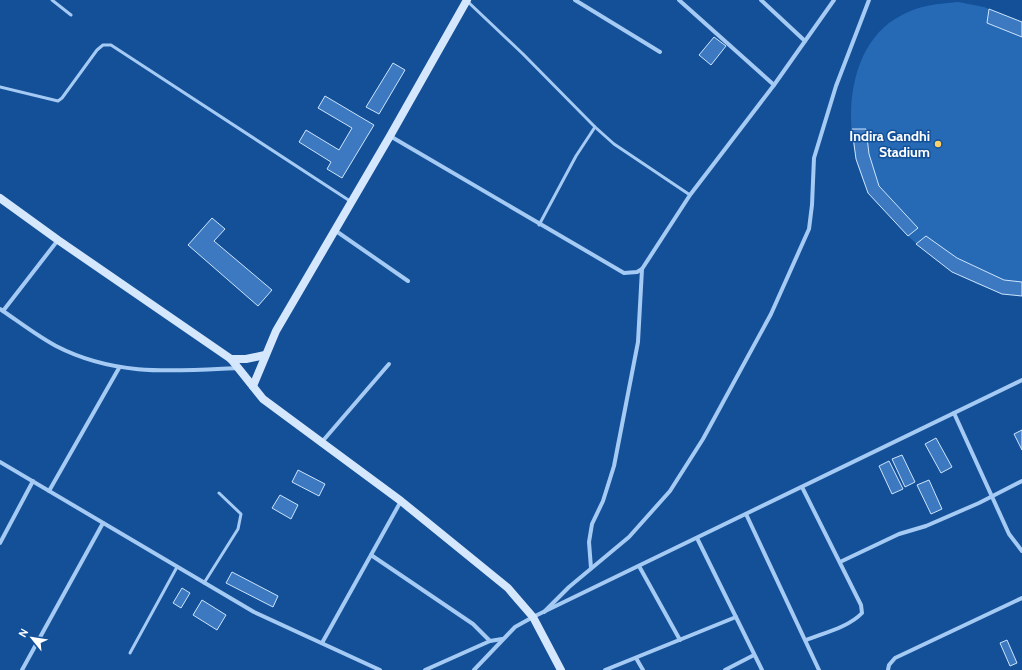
<svg xmlns="http://www.w3.org/2000/svg" width="1022" height="670" font-family="Cabin,sans-serif">
  <style>
    .green { fill: #266ab6 }
    .building { fill: #3c79c0; stroke: #cde4fd }
    .lines { fill: none; stroke-linecap: round; stroke-linejoin: round }
    .lane { stroke: #a5caf3; stroke-width: 3 }
    .street { stroke: #a5caf3; stroke-width: 4 }
    .secondary { stroke: #d5e7fd; stroke-width: 8 }
    .poi-dot { fill: #ffd067; stroke: #135098; stroke-width: 1.5 }
    .labels { text-anchor: middle; stroke-width: 3; stroke-linejoin: round; paint-order: stroke }
    .poi-label { font-size: 14px; font-weight: bold; fill: #fff; stroke: #135098; text-anchor: end }
  </style>
  <rect width="100%" height="100%" fill="#135098"/>
  <!-- green -->
  <path class="green" d="M 958,2 L 984,7 L 1022,22 L 1022,296 C 968,290 925,256 890,217 C 883,209 873,201 868,192 C 841,139 842,45 902,15 C 920,5 938,4 958,2 Z"/>
  <!-- building -->
  <g class="building">
    <polygon points="989,9 1022,22 1022,37 987,23"/>
    <polygon points="714,37 726,46 711,65 699,55"/>
    <polygon points="393,63 405,70 379,114 366,107"/>
    <polygon points="325,96 374,125 342,178 327,169 331,162 299,142 306,130 339,150 352,128 318,108"/>
    <polygon points="852,129 866,129 869,154 879,186 918,228 908,236 868,193 856,159"/>
    <polygon points="212,218 225,229 214,241 272,290 258,306 188,245"/>
    <polygon points="926,236 957,258 1004,280 1022,282 1022,296 1002,294 952,272 916,244"/>
    <polygon points="1022,430 1022,450 1014,434"/>
    <polygon points="936,438 952,467 941,473 925,444"/>
    <polygon points="902,455 915,482 905,487 892,459"/>
    <polygon points="889,461 903,489 892,494 879,466"/>
    <polygon points="298,470 325,484 319,496 292,482"/>
    <polygon points="929,480 942,509 931,514 917,485"/>
    <polygon points="280,495 298,505 291,519 272,508"/>
    <polygon points="232,572 278,596 273,607 226,583"/>
    <polygon points="182,588 190,593 181,608 173,603"/>
    <polygon points="202,600 226,615 217,630 193,615"/>
    <polygon points="1007,640 1017,663 1010,666 1000,643"/>
  </g>
  <g class="lines">
    <!-- lane -->
    <g class="lane">
      <polyline points="52,0 71,15"/>
      <polyline points="467,1 523,54 595,127 614,144 690,195"/>
      <polyline points="0,87 58,101 62,98 97,50 103,45 111,45 350,201"/>
      <polyline points="539,225 576,156 595,127"/>
      <polyline points="204,583 238,529 241,514 219,493"/>
      <polyline points="130,653 177,567"/>
    </g>
    <!-- street -->
    <g class="street">
      <polyline points="575,0 660,52"/>
      <polyline points="679,0 774,85"/>
      <polyline points="761,0 805,41"/>
      <polyline points="390,136 624,273 637,272 642,269 690,195 774,85 834,0"/>
      <polyline points="336,231 408,281"/>
      <path d="M 0,309 C 18,321 37,336 56,346 C 116,377 174,371 238,368"/>
      <polyline points="3,311 58,240"/>
      <polyline points="954,413 1009,534 1022,551"/>
      <polyline points="321,443 389,364"/>
      <polyline points="0,462 254,612 380,670"/>
      <path d="M 802,487 L 861,605 L 862,613 C 849,627 824,633 806,640"/>
      <polyline points="49,491 119,368"/>
      <polyline points="746,514 819,670"/>
      <polyline points="697,538 762,670"/>
      <polyline points="0,543 33,481"/>
      <polyline points="371,555 473,624 490,641"/>
      <polyline points="840,562 899,534 926,526 979,503 1022,481"/>
      <polyline points="639,566 680,640"/>
      <polyline points="591,568 589,542 592,524 603,501 614,466 638,342 642,269"/>
      <polyline points="544,612 569,587 629,537 670,491 703,439 771,314 809,229 812,205 814,158 836,86 869,0"/>
      <polyline points="322,643 401,501"/>
      <polyline points="636,658 643,670"/>
      <polyline points="22,670 103,523"/>
      <polyline points="425,670 490,641 502,639"/>
      <polyline points="474,670 515,627 533,617 1022,380"/>
      <polyline points="605,670 736,617"/>
      <polyline points="725,670 754,655"/>
      <polyline points="888,670 889,665 895,658 1022,598"/>
    </g>
    <!-- secondary -->
    <g class="secondary">
      <polyline points="0,198 58,240 231,359 263,399 401,501 508,588 533,617 561,670"/>
      <polyline points="231,359 246,359 265,355"/>
      <polyline points="253,386 276,331 390,136 467,0"/>
    </g>
  </g>
  <!-- markers -->
  <circle class="poi-dot" cx="938" cy="144" r="4"/>
  <g class="labels">
    <!-- poi labels -->
    <g class="poi-label">
      <text x="930" y="141">Indira Gandhi<tspan x="930" dy="16">Stadium</tspan></text>
    </g>
  </g>
  <!-- north arrow -->
  <g transform="translate(32 638) rotate(300)" stroke="#135098" stroke-width="3" paint-order="stroke">
  <path d="M0-3L7 15L0 10L-7 15Z" fill="#ffffff"/>
  <text y="-6" font-size="11" font-weight="bold" text-anchor="middle" fill="#ffffff">N</text>
  </g>
</svg>
